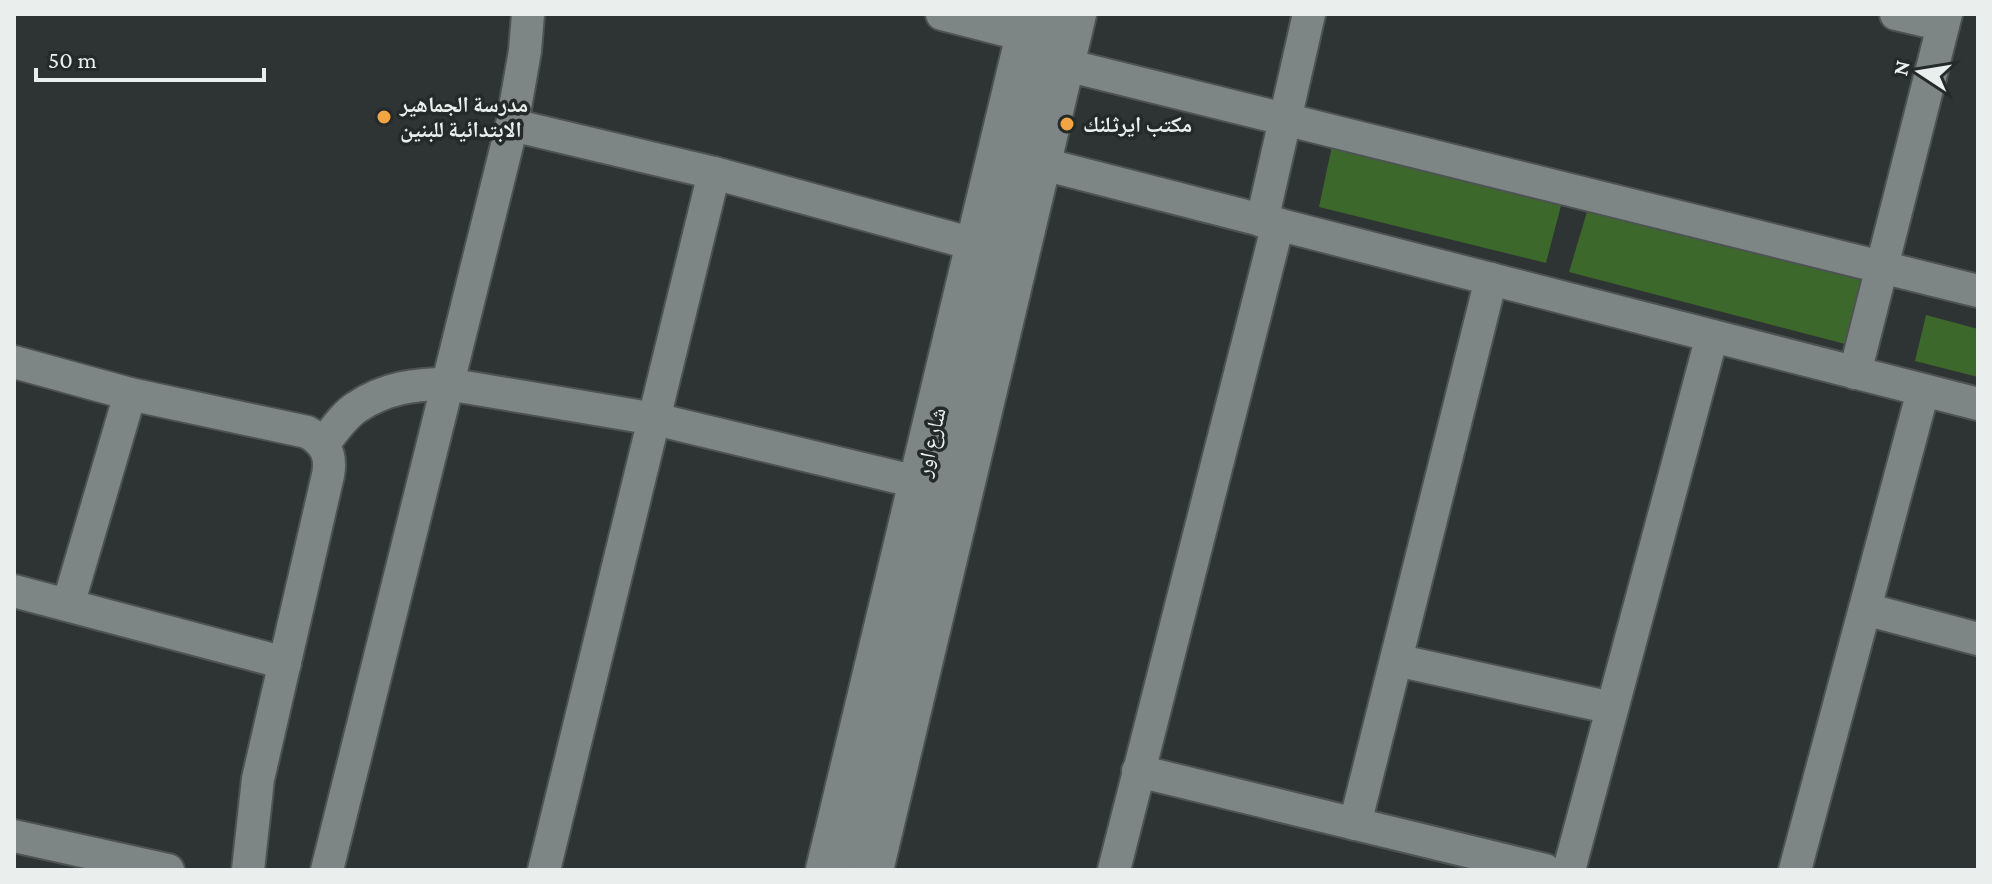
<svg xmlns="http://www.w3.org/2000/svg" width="1992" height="884" font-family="'Crimson Pro','Noto Naskh Arabic',serif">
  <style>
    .green { fill: #3c682b }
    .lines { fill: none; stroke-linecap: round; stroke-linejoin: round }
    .street-casing { stroke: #4d5352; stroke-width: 36 }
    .secondary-casing { stroke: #4d5352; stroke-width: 48 }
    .street { stroke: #7e8685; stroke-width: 32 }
    .secondary { stroke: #7e8685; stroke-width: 44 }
    .poi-dot { fill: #f3a443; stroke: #242a29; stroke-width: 3 }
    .labels { text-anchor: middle; stroke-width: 7; stroke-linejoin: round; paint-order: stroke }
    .poi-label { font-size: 22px; font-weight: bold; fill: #eaeeed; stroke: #242a29; text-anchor: start }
    .street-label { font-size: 22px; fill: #eaeeed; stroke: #242a29 }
  </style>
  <rect width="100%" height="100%" fill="#2e3433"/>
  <!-- green -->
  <g class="green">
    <polygon points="1332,146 1563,198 1546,263 1319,207"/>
    <polygon points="1589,205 1866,274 1849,345 1569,272"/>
    <polygon points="1926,315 1978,329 1978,377 1915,361"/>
  </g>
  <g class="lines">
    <defs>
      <g id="street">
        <polyline points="942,14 1028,36"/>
        <polyline points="1896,14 1943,25"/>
        <polyline points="1062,64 1978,291"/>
        <polyline points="512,125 714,173 977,245"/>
        <polyline points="1039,163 1978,404"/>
        <polyline points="1262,221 1309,14"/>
        <path d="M 14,362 L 130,394 L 307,432 C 325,442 332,455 328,475 L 258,779 L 248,870"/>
        <polyline points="1855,373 1946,14"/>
        <path d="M 323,444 C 333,432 344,415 357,407 C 385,388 415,384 447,384 L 655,419 L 921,483"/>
        <polyline points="14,591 285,663"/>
        <polyline points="68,605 130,394"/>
        <polyline points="1865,609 1978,639"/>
        <polyline points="1396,660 1612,708"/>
        <polyline points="1138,771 1545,870"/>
        <polyline points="1355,824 1491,279"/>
        <polyline points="14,836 168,870"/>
        <polyline points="327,870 512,125 525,51 528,14"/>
        <polyline points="544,870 714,173"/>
        <polyline points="1114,870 1278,224"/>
        <polyline points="1569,870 1712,336"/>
        <polyline points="1795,870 1923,391"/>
      </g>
      <g id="secondary">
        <polyline points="828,870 1033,14"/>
        <polyline points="871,870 1074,14"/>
      </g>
    </defs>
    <!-- street casing -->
    <use href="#street" class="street-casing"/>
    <!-- secondary casing -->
    <use href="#secondary" class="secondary-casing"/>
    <!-- street -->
    <use href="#street" class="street"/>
    <!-- secondary -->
    <use href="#secondary" class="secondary"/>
  </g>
  <!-- markers -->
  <g class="poi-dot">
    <circle cx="384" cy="117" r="8"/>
    <circle cx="1067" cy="124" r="8"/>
  </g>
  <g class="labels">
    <!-- poi labels -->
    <g class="poi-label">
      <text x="400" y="112">مدرسة الجماهير<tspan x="400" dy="25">الابتدائية للبنين</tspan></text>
      <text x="1083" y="132">مكتب ايرثلنك</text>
    </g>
    <!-- street labels -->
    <g class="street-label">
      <text transform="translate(930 442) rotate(-77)" y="8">شارع اور</text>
    </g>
  </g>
  <!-- border -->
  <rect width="1992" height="884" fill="none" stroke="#eaeeed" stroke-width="32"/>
  <!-- north arrow -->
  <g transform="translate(1920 72) rotate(282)" stroke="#242a29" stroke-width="6" paint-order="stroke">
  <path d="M0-6L14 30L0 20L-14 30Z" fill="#eaeeed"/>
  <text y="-12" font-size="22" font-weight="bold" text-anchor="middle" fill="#eaeeed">N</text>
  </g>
  <!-- scale -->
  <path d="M36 68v12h228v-12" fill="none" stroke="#eaeeed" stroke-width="4"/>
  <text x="48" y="68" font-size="24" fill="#eaeeed" stroke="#242a29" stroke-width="6" paint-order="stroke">50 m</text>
</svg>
